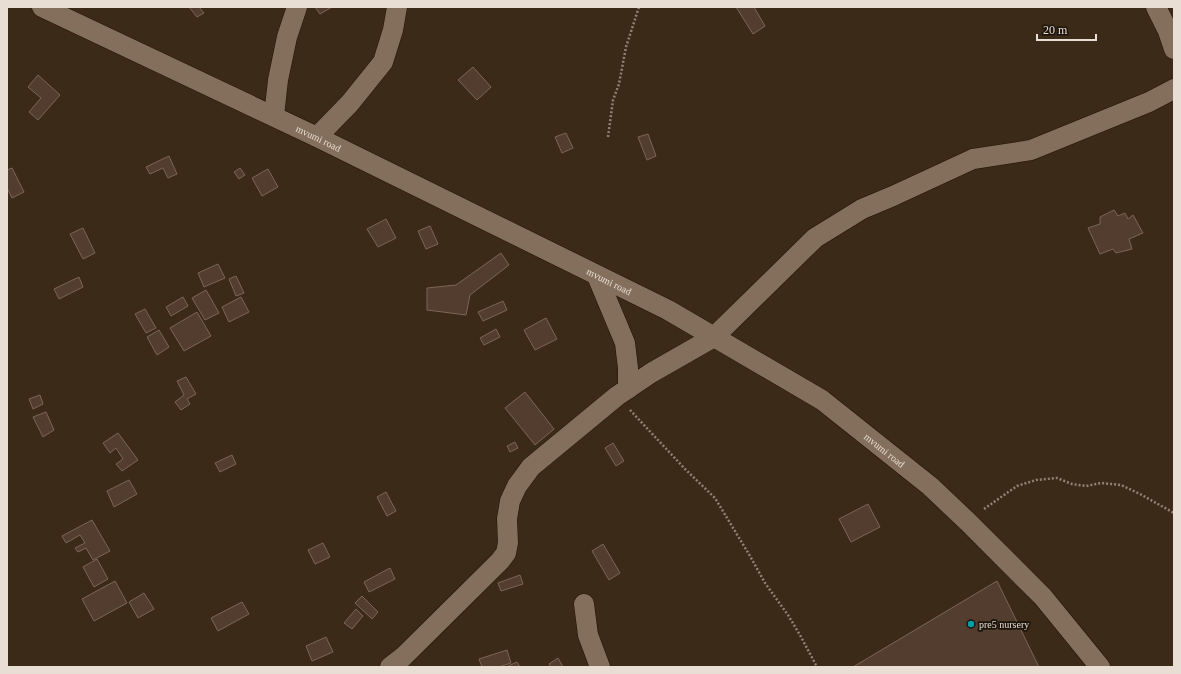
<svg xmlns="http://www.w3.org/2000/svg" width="1181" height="674" font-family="'Times New Roman',serif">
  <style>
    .building { fill: #533d2e; stroke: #7e6556 }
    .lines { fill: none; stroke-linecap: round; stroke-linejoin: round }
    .minor-casing { stroke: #221202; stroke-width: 21 }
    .path { stroke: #918374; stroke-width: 2.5; stroke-dasharray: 2 2; stroke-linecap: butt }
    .minor { stroke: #836f5b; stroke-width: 20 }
    .culture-dot { fill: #0f9aa8; stroke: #1c140c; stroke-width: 1.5 }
    .labels { text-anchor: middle; stroke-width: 3.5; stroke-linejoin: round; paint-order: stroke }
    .street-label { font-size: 10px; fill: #e9ded3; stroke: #1c140c }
    .poi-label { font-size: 10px; fill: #e9ded3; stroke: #1c140c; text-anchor: start }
  </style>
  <rect width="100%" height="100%" fill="#3b2a18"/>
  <!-- building -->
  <g class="building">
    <polygon points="189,7 199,7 204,13 197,17"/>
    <polygon points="315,7 332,7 320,14"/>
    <polygon points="736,7 754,7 765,26 753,34"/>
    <polygon points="473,67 491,87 477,100 458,80"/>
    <polygon points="38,75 60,95 38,120 29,112 41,98 28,87"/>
    <polygon points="566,133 573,148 562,153 555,137"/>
    <polygon points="648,134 656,156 647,160 638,137"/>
    <polygon points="169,156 177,174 168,178 163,168 150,174 146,167"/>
    <polygon points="12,168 24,192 12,198 7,188 7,170"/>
    <polygon points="240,168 245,175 239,179 234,172"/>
    <polygon points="268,169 278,187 262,196 252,178"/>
    <polygon points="1114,210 1118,216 1125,213 1128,219 1133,215 1143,233 1129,239 1132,249 1116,253 1113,249 1100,254 1088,228 1100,224 1100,217"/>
    <polygon points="386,219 396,238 378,247 367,229"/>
    <polygon points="430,226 438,244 426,249 418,231"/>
    <polygon points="83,228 95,253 83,259 70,234"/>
    <polygon points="501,253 509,265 470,295 466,315 427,310 427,288 456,285"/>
    <polygon points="218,264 225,278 204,287 198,273"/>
    <polygon points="236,276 244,293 236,296 229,279"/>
    <polygon points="79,277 83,287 59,299 54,289"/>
    <polygon points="206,290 219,313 205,320 192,298"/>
    <polygon points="183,297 188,306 171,316 166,307"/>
    <polygon points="241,297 249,312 229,322 222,307"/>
    <polygon points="503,301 507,310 483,321 478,312"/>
    <polygon points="145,309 156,328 146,333 135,314"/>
    <polygon points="197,312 211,336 184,351 170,328"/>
    <polygon points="546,318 557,339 535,350 524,330"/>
    <polygon points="496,329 500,337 484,345 480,338"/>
    <polygon points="159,330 169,347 157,355 147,337"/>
    <polygon points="186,377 196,394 187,399 190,404 181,410 175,402 184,395 177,381"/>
    <polygon points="525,392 554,429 535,445 505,408"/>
    <polygon points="40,395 43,404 33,409 29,399"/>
    <polygon points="46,412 54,430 43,437 33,417"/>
    <polygon points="118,433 138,460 122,471 116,464 123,459 116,448 110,453 103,443"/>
    <polygon points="515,442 518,448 510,452 507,446"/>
    <polygon points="613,443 624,461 616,466 605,448"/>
    <polygon points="232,455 236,464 220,472 215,463"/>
    <polygon points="129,480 137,494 114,507 107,491"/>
    <polygon points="386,492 396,511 387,516 377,497"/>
    <polygon points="868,504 880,527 851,542 839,519"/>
    <polygon points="92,520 110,551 93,560 86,548 78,552 75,548 85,543 80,535 66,543 62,536"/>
    <polygon points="323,543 330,557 315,564 308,550"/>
    <polygon points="603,544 620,573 609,580 592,551"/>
    <polygon points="97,559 108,579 94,587 83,567"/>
    <polygon points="390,568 395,579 369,592 364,582"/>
    <polygon points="520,575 523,584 501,591 498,583"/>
    <polygon points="115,581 127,603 94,621 82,599"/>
    <polygon points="997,581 1039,667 853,667"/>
    <polygon points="144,593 154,609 138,618 129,602"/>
    <polygon points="362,596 378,612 372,619 355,603"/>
    <polygon points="242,602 249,614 218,631 211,618"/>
    <polygon points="356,609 363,616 352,629 344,623"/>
    <polygon points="326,637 333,652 312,661 306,646"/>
    <polygon points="507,650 511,663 499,667 482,667 479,659"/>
    <polygon points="558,658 563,667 551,667 549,664"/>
    <polygon points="517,662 520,667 509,667 508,666"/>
  </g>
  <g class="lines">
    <defs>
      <g id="minor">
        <path id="s1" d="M 42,7 L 317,137 L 668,310 L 822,400 L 930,486 L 968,522 L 1043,597 L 1100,667"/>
        <polyline points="1156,7 1168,31 1174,49"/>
        <polyline points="274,116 278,80 287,37 297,7"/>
        <polyline points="317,137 350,103 383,62 393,30 397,7"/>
        <polyline points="597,276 625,343 628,368 628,389"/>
        <polyline points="584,604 588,635 600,667"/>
        <polyline points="390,667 403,657 500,561 506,553 508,543 507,519 510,501 517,486 531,467 617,396 651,373 714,337 815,238 862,209 893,196 973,159 1031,150 1149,102 1174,89"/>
      </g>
    </defs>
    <!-- minor casing -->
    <use href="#minor" class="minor-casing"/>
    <!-- path -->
    <g class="path">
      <polyline points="608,137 613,100 619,84 626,47 639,7"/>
      <polyline points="630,410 685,469 715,498 750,556 765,583 788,615 800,635 817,667"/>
      <polyline points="984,509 1017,486 1036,480 1057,478 1072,484 1086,486 1101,483 1121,485 1140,494 1174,513"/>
    </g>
    <!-- minor -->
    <use href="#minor" class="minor"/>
  </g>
  <!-- markers -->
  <circle class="culture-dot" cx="971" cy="624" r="4"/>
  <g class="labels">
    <!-- street labels -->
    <g class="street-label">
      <text dy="4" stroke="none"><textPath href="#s1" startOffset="306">mvumi road</textPath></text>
      <text dy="4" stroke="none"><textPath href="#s1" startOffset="630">mvumi road</textPath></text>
      <text dy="4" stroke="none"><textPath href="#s1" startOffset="954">mvumi road</textPath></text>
    </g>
    <!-- poi labels -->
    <g class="poi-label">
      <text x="979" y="628">pre5 nursery</text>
    </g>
  </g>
  <!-- border -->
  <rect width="1181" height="674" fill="none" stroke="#e9ded3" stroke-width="16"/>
  <!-- scale -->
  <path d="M1037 34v6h59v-6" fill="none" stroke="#e9ded3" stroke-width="2"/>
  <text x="1043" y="34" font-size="12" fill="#e9ded3" stroke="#1c140c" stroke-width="3" paint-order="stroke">20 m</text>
</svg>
